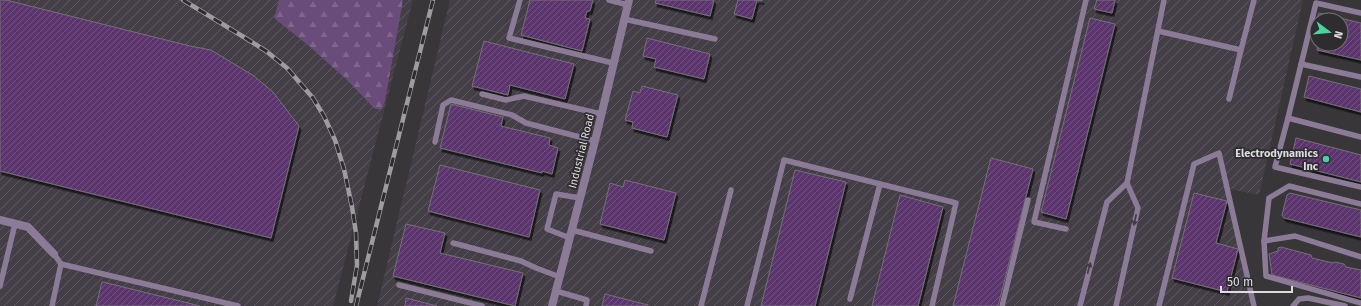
<svg xmlns="http://www.w3.org/2000/svg" width="1361" height="306" font-family="'Fira Sans',sans-serif">
  <style>
    .industrial { fill: url(#industrial-furrows) }
    .forest { fill: url(#forest-firs) }
    .building { fill: url(#building-hatch); stroke: #747175; filter: url(#shadow) }
    .lines { fill: none; stroke-linecap: round; stroke-linejoin: round }
    .lane { stroke: #8c7b96; stroke-width: 5.5 }
    .street { stroke: #8c7b96; stroke-width: 8 }
    .rail-casing { stroke: #9e9c9f; stroke-width: 4.5 }
    .rail { stroke: #2e2c2f; stroke-width: 3; stroke-dasharray: 9; stroke-linecap: butt }
    .oneway { fill: #413c44 }
    .poi-dot { fill: #47d49e; stroke: #2e2c2f; stroke-width: 1.5 }
    .labels { text-anchor: middle; stroke-width: 3.5; stroke-linejoin: round; paint-order: stroke }
    .street-label { font-size: 11px; fill: #dddcde; stroke: #2e2c2f }
    .poi-label { font-size: 11px; font-weight: bold; fill: #dddcde; stroke: #2e2c2f; text-anchor: end }
  </style>
  <defs>
    <pattern id="industrial-furrows" width="10" height="10" patternUnits="userSpaceOnUse"><rect width="10" height="10" fill="#443e47"/><path d="M-1 1l2-2M0 10L10 0M9 11l2-2" fill="none" stroke="#5f5961"/></pattern>
    <pattern id="forest-firs" width="22" height="20" patternUnits="userSpaceOnUse"><rect width="22" height="20" fill="#6a4c7a"/><path d="M5 1l3.5 6h-7zM16 11l3.5 6h-7z" fill="#7f658c"/></pattern>
    <pattern id="building-hatch" width="6" height="6" patternUnits="userSpaceOnUse"><rect width="6" height="6" fill="#5c366e"/><path d="M-1 1l2-2M0 6l6-6M5 7l2-2" fill="none" stroke="#735282"/></pattern>
    <filter id="shadow"><feDropShadow dx="2" dy="3.5" stdDeviation="0" flood-color="#0009"/></filter>
  </defs>
  <rect width="100%" height="100%" fill="#383639"/>
  <!-- industrial -->
  <g class="industrial">
    <polygon points="0,0 413,0 333,306 0,306"/>
    <polygon points="450,0 1025,0 1024,5 1025,0 1303,0 1259,195 1230,189 1256,306 377,306"/>
  </g>
  <!-- forest -->
  <polygon class="forest" points="279,0 403,0 385,101 381,110 374,108 346,79 309,46 274,18"/>
  <!-- building -->
  <g class="building">
    <polygon points="0,0 6,0 190,46 211,50 254,76 273,92 299,126 271,238 0,171"/>
    <polygon points="530,0 593,0 590,11 587,11 585,18 590,19 582,51 521,35"/>
    <polygon points="656,0 714,0 710,16 655,3"/>
    <polygon points="738,0 762,0 762,1 757,0 752,19 734,14"/>
    <polygon points="1097,0 1115,0 1112,13 1094,9"/>
    <polygon points="1319,13 1361,23 1361,60 1317,50 1318,44 1341,44 1341,20 1321,20 1317,18"/>
    <polygon points="1090,18 1115,24 1066,219 1041,212"/>
    <polygon points="647,38 710,54 704,79 654,67 656,59 643,56"/>
    <polygon points="484,41 574,64 565,99 510,85 508,95 472,86"/>
    <polygon points="1309,76 1361,89 1361,112 1304,97"/>
    <polygon points="642,86 678,95 667,137 632,128 633,122 625,120 633,91 640,93"/>
    <polygon points="451,104 503,117 501,126 550,138 549,145 558,148 552,174 542,171 542,173 440,148"/>
    <polygon points="1296,138 1361,155 1361,182 1290,164"/>
    <polygon points="991,158 1033,169 998,306 953,306"/>
    <polygon points="440,165 540,190 529,237 428,211"/>
    <polygon points="795,170 846,182 815,306 761,306"/>
    <polygon points="625,180 676,193 664,240 600,224 610,183 623,187"/>
    <polygon points="1194,193 1227,201 1216,243 1238,249 1227,292 1172,278"/>
    <polygon points="1290,193 1361,210 1361,237 1284,218 1282,215 1287,195"/>
    <polygon points="900,195 943,207 918,306 872,306"/>
    <polygon points="406,224 445,233 440,253 523,273 515,306 393,276"/>
    <polygon points="1281,247 1311,255 1312,258 1333,263 1335,262 1344,264 1346,267 1361,270 1361,298 1272,275 1269,254 1278,251 1278,248"/>
    <polygon points="102,282 103,282 200,306 96,306"/>
    <polygon points="605,294 648,305 648,306 602,306"/>
    <polygon points="406,298 437,306 405,306"/>
  </g>
  <g class="lines">
    <!-- lane -->
    <g class="lane">
      <polyline points="520,0 509,38 613,63"/>
      <polyline points="609,0 628,5"/>
      <polyline points="624,19 715,39"/>
      <polyline points="1158,31 1241,50 1229,99"/>
      <polyline points="1241,50 1254,0"/>
      <polyline points="1301,64 1361,77"/>
      <polyline points="482,94 506,100 524,96 601,114"/>
      <polyline points="1288,118 1316,3 1361,13"/>
      <polyline points="1361,137 1288,118 1275,167 1361,187"/>
      <polyline points="435,142 443,105 451,100 512,115 526,123 595,141"/>
      <polyline points="1066,229 1034,222 1086,0"/>
      <polyline points="572,230 651,251"/>
      <polyline points="570,238 547,229 556,194 580,198"/>
      <polyline points="1264,241 1269,198 1289,186 1361,204"/>
      <polyline points="453,243 521,261 536,268 560,277"/>
      <polyline points="54,254 61,264 238,306"/>
      <polyline points="1361,257 1295,236 1264,241 1266,276 1361,303"/>
      <polyline points="399,285 482,306"/>
      <polyline points="0,286 15,224"/>
      <polyline points="556,291 587,300 586,306"/>
      <polyline points="850,299 880,184"/>
      <polyline points="52,306 61,264"/>
      <polyline points="701,306 731,190"/>
      <polyline points="747,306 784,160 956,203 932,306"/>
      <polyline points="1002,306 1028,200"/>
      <polyline points="1080,306 1107,202 1127,183"/>
      <polyline points="1116,306 1138,208 1127,183 1164,0"/>
      <polyline points="1159,306 1194,164 1219,153 1254,306"/>
      <polyline points="1293,306 1299,299 1308,298 1345,306"/>
    </g>
    <!-- street -->
    <g class="street">
      <polyline points="0,220 28,227 54,254"/>
      <polyline points="552,306 595,141 629,0"/>
    </g>
    <defs>
      <g id="rail">
        <polyline points="183,0 247,39 266,51 287,68 313,98 324,116 335,140 344,169 352,207 356,233 357,265 351,301"/>
        <polyline points="356,306 433,0"/>
      </g>
    </defs>
    <!-- rail casing -->
    <use href="#rail" class="rail-casing"/>
    <!-- rail -->
    <use href="#rail" class="rail"/>
  </g>
  <!-- one-way arrows -->
  <defs><path id="oneway-solid" d="M-6-.8H1V-3.2L6.5 0L1 3.2V.8H-6Z"/></defs>
  <g class="oneway">
    <use href="#oneway-solid" transform="translate(1135 220) rotate(102)"/>
    <use href="#oneway-solid" transform="translate(1089 268) rotate(-75)"/>
  </g>
  <!-- markers -->
  <circle class="poi-dot" cx="1326" cy="159" r="4"/>
  <g class="labels">
    <!-- street labels -->
    <g class="street-label">
      <text transform="translate(581 151) rotate(-76)" y="4">Industrial Road</text>
    </g>
    <!-- poi labels -->
    <g class="poi-label">
      <text x="1318" y="157">Electrodynamics<tspan x="1318" dy="13">Inc</tspan></text>
    </g>
  </g>
  <!-- north arrow -->
  <g transform="translate(1329 32) rotate(106)"><circle r="19" fill="#2e2c2f" stroke="#747275"/>
  <path d="M0-3L7 15L0 10L-7 15Z" fill="#47d49e"/>
  <text y="-6" font-size="11" font-weight="bold" text-anchor="middle" fill="#dddcde">N</text>
  </g>
  <!-- scale -->
  <path d="M1221 286v6h71v-6" fill="none" stroke="#dddcde" stroke-width="2"/>
  <text x="1227" y="286" font-size="12" fill="#dddcde" stroke="#2e2c2f" stroke-width="3" paint-order="stroke">50 m</text>
</svg>
